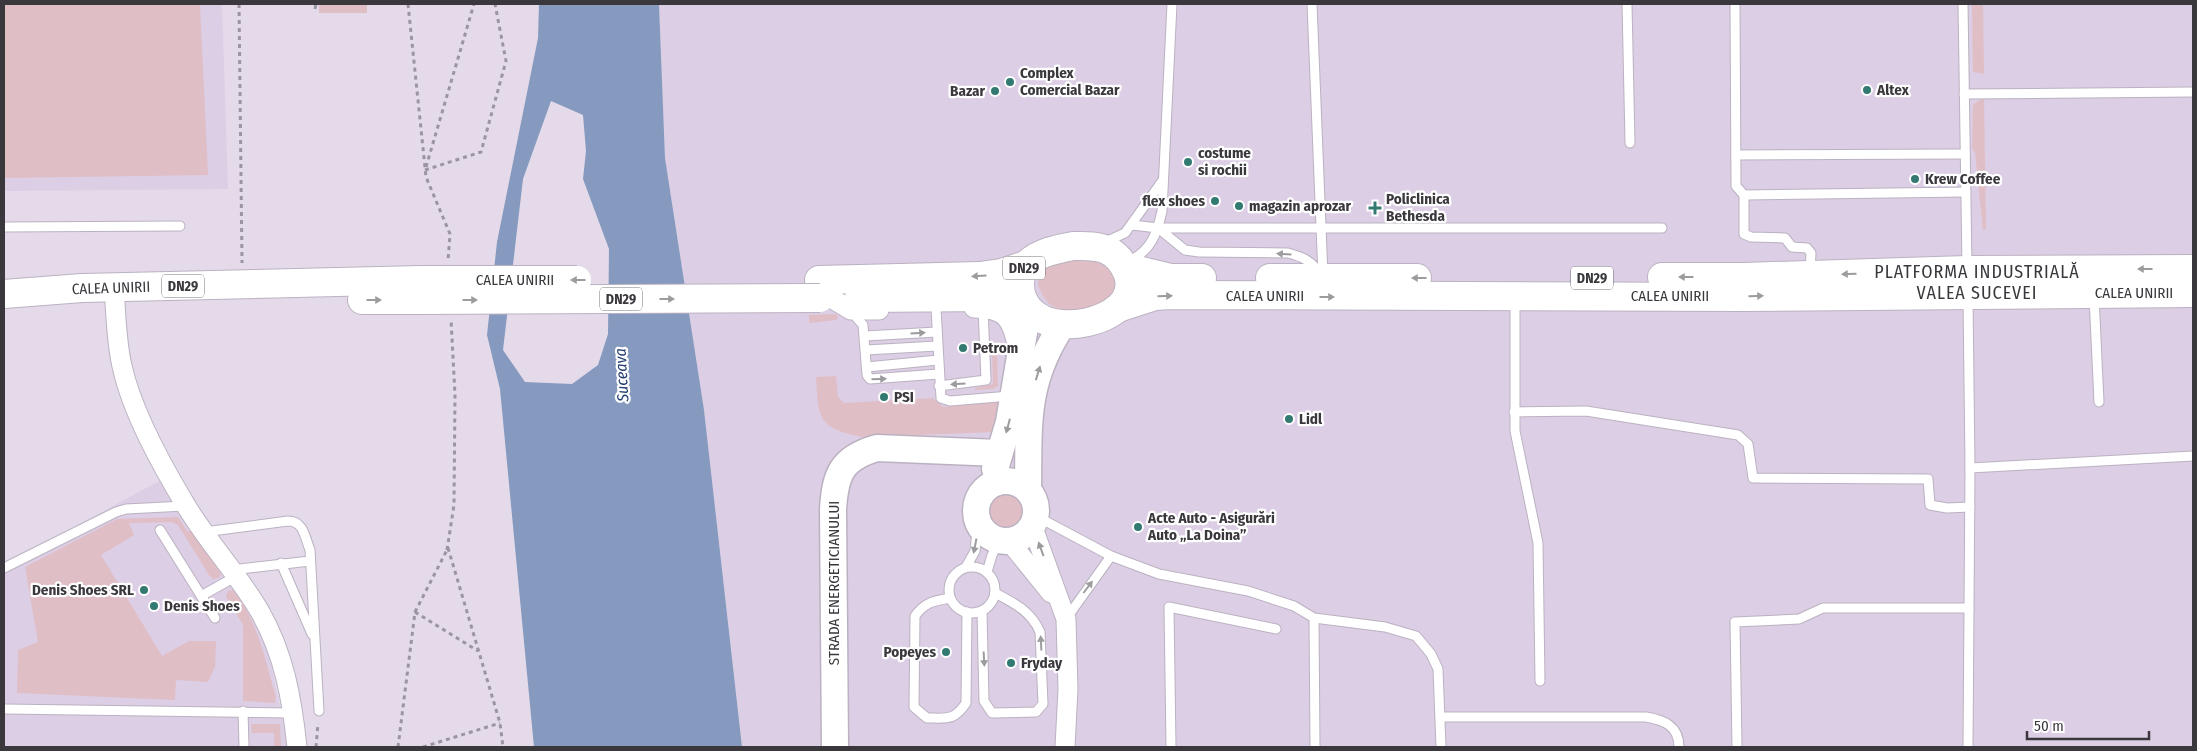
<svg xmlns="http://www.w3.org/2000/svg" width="2197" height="751" font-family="'Fira Sans Condensed',sans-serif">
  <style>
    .built { fill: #dccee5 }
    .green { fill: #e0bec6 }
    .water { fill: #859abe; fill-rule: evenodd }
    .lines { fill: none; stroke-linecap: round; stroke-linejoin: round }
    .lane-casing { stroke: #bbb2c1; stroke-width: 11 }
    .street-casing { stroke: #bbb2c1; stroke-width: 21 }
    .secondary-casing { stroke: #bbb2c1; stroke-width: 29 }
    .primary-casing { stroke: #bbb2c1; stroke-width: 30 }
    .path { stroke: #9c95a1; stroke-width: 3; stroke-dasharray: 4 4; stroke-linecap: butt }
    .lane { stroke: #fff; stroke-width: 9 }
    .street { stroke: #fff; stroke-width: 19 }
    .secondary { stroke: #fff; stroke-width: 26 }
    .primary { stroke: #fff; stroke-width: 28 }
    .primary-bridge-casing { stroke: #bbb2c1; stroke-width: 30; stroke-linecap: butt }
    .primary-bridge { stroke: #fff; stroke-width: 28 }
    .oneway { fill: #9c9b9e }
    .poi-dot { fill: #327971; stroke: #fff; stroke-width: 2 }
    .labels { text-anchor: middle; stroke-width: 4.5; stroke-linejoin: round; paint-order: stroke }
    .shield { fill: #fff; stroke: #757377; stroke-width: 1 }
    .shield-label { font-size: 14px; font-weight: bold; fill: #3a373d }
    .poi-label { font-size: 15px; font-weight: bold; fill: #3a373d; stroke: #fff; text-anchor: start }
    .street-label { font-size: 15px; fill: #3a373d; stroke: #fff }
    .water-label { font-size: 16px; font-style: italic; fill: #254070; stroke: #fff }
    .quarter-label { font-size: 18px; letter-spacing: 1px; fill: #3a373d; stroke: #fff }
  </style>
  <rect width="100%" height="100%" fill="#e4daea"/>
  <!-- built -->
  <g class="built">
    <polygon points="4,4 222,4 228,189 4,191"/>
    <polygon points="659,4 2193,4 2193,747 742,747 704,410 665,158"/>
    <polygon points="163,479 257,596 288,747 4,747 4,565"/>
  </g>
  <!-- green -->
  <g class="green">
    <polygon points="4,4 200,4 208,175 4,178"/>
    <rect x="319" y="4" width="48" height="9"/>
    <polygon points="1972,4 1983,4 1984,74 1973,72"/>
    <polygon points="1984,97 1986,229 1983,230 1975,152 1972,149 1973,105"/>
    <path d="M 1086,257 C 1104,262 1130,282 1108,300 C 1104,303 1100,308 1095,309 C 1091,310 1085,310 1080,310 C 1057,312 1047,308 1038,285 C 1038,259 1066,260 1086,257 Z"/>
    <polygon points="836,314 838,317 836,320 809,323 809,315"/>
    <polygon points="992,350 997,350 998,386 993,389 975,390 975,388 993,384"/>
    <path d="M 836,376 L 838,397 L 844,403 L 933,398 L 943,407 L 1001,401 L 996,432 L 862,437 C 817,427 819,420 816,377 Z"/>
    <circle cx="1006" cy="511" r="28"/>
    <polygon points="178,517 187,531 192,531 221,574 219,578 213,579 209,575 178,525 172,522 129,523 134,535 101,555 162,656 189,641 216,641 215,667 208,682 176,680 175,700 17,693 18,650 38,642 25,567 117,519"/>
    <path d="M 233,590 C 258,620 265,661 276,697 L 275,703 L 243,701 L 243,625 L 226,596 L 228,591 Z"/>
    <polygon points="251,724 280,724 281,747 274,747 274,733 252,733"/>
  </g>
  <!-- water -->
  <path class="water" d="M 539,4 L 659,4 L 665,158 L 704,410 L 742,747 L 534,747 L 500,389 L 487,335 L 497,242 L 538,38 ZM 551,101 L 583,115 L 586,151 L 583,179 L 609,249 L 608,334 L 598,365 L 572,384 L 525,382 L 503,350 L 523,179 Z"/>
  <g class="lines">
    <defs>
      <g id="lane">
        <polyline points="1312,4 1323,276"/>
        <polyline points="1627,4 1630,143"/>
        <polyline points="1735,4 1736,186 1744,195 1966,192"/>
        <polyline points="1963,4 1967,267"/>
        <polyline points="1964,94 2193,92"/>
        <polyline points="1736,155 1965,154"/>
        <polyline points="1744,195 1744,234 1751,237 1785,238 1792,247 1807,248 1811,253 1810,272"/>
        <polyline points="1132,225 1158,228 1662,228"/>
        <polyline points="4,227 180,226"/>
        <path d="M 1158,228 L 1185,250 L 1199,252 L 1288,253 C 1303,257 1311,261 1320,273"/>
        <polyline points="1105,242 1125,233 1163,180"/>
        <path d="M 1130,261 C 1151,250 1157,234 1162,211 L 1172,4"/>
        <polyline points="2094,296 2099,402"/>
        <polyline points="1968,298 1970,468 1968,747"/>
        <polyline points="1515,299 1515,431 1538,543 1540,681"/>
        <polyline points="936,308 941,398 950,401 1010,396"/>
        <polyline points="851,311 863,325 867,375 870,379 939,374"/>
        <polyline points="865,336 937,332"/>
        <polyline points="866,350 937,346"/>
        <polyline points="867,367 938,360"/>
        <polyline points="939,386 986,380 983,308"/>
        <polyline points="1514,412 1586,411 1738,435 1748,444 1753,478 1928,479 1930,505 1947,508 1970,507"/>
        <polyline points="1970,468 2193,456"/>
        <polyline points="1036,516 1111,556 1159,574 1248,591 1294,606 1314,618 1385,627 1416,636 1431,654 1438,669 1441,747"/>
        <polyline points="160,530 215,618"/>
        <path d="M 204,532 L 288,521 C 304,521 305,538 310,550 L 319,711"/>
        <polyline points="281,563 312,634"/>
        <polyline points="966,567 975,551 978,522"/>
        <circle cx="972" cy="590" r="23"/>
        <polyline points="4,568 116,512 126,509 185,506"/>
        <polyline points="231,570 310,561"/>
        <polyline points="987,572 992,555 1000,540"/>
        <polyline points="201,596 235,577"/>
        <path d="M 950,598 C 934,601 925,602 915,616 L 914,707 L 927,718 C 947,718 954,721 966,703 L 967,612"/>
        <path d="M 982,611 L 984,701 L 992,713 L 1036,712 L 1043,704 L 1040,632 C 1031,611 1014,603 995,593"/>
        <polyline points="1314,618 1315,747"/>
        <polyline points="1066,619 1111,556"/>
        <polyline points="4,709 293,713"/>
        <polyline points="243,711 244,747"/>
        <path d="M 1441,717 L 1646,717 C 1664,720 1679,726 1679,747"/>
        <polyline points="1171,747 1169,607 1276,629"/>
        <polyline points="1737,747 1735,622 1799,619 1823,608 1969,608"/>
      </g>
      <g id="street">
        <path d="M 114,287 C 116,313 116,340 122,366 C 132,412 161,464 185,504 C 207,541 237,573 259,610 C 284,653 292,699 297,747"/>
        <polyline points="831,298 851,310 879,310"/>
        <path d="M 974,308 C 1006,308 1012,319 1018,349"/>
        <polyline points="1032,525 1066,619 1068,689 1065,747"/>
        <polyline points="1009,541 1051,593"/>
      </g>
      <g id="secondary">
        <polyline points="995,469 1009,422 1028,309"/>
        <circle cx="1006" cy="511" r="30"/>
        <path d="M 1028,490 C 1029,425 1024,382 1063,324"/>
        <path d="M 835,747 L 833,510 C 835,475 841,458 877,448 L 999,453"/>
      </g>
      <g id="primary">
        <path d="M 1073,246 C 1084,246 1096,245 1107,250 C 1116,254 1123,263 1127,272 C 1142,309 1091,327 1062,324 C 1040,323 1020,308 1020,285 C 1020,277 1022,269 1027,264 C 1040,252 1057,249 1073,246 Z"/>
        <polyline points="1125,267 1171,278 1202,278"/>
        <polyline points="1662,277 1743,277 1967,270 2193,269"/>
        <polyline points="1270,278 1417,278"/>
        <polyline points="819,280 980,276 1001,273 1026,265"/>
        <polyline points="4,294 82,288 421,280"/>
        <polyline points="859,298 994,297 1023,300"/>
        <polyline points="362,300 421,300"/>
        <polyline points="1118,308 1155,296 1171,295 1743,297 2193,293"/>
      </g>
    </defs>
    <!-- lane casing -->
    <use href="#lane" class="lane-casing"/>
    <!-- street casing -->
    <use href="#street" class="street-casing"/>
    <!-- secondary casing -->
    <use href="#secondary" class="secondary-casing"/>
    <!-- primary casing -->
    <use href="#primary" class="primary-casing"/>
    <!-- path -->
    <g class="path">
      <polyline points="239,4 242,263"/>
      <polyline points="408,4 426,177 450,234 448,261"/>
      <polyline points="315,9 316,4"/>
      <polyline points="426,167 474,4"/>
      <polyline points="425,170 481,152 506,61 495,4"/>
      <polyline points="447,550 454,505 455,395 451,319"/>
      <polyline points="415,612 478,651"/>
      <polyline points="316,747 318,723"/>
      <polyline points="398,747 415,612 448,548 500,723 503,747"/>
      <polyline points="423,747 500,723"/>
    </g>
    <!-- lane -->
    <use href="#lane" class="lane"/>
    <!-- street -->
    <use href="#street" class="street"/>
    <!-- secondary -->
    <use href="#secondary" class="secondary"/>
    <!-- primary -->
    <use href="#primary" class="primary"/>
    <defs>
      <g id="primary-bridge">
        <polyline points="421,280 577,280"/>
        <polyline points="421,300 820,298"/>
      </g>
    </defs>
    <!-- primary-bridge casing -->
    <use href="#primary-bridge" class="primary-bridge-casing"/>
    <!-- primary-bridge -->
    <use href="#primary-bridge" class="primary-bridge"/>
  </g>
  <!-- one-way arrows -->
  <defs><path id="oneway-solid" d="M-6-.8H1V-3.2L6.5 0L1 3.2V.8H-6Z" transform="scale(1.25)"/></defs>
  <g class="oneway">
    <use href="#oneway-solid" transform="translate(1284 254) rotate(-176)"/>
    <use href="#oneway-solid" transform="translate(2145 269) rotate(180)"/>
    <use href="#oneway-solid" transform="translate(1849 274) rotate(178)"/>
    <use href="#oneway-solid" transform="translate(979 276) rotate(176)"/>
    <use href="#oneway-solid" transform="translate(1686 277) rotate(180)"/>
    <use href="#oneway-solid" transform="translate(1419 278) rotate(-180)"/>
    <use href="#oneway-solid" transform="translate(578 280) rotate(-180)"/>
    <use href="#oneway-solid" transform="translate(1165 296) rotate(-2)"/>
    <use href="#oneway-solid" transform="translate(1756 296) rotate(-1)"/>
    <use href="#oneway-solid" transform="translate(1327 297)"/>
    <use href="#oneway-solid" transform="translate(667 299)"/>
    <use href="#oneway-solid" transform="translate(374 300)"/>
    <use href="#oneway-solid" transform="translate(470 300)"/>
    <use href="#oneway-solid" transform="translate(918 333) rotate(-4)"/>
    <use href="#oneway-solid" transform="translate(1038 373) rotate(-73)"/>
    <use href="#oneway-solid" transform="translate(879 379) rotate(-2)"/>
    <use href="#oneway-solid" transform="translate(958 384) rotate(176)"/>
    <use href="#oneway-solid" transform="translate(1008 426) rotate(105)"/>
    <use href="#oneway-solid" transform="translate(975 546) rotate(101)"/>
    <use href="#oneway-solid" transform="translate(1041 549) rotate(-110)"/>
    <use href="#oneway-solid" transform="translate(1088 587) rotate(-53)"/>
    <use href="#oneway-solid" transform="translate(1041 643) rotate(-93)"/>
    <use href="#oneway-solid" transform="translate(984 659) rotate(87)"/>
  </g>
  <!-- markers -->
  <g class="poi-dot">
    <circle cx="1010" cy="82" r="5"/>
    <circle cx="1867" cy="90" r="5"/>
    <circle cx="995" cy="91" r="5"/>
    <circle cx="1188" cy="162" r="5"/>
    <circle cx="1915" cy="179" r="5"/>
    <circle cx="1215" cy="201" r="5"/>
    <circle cx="1239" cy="206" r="5"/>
    <path d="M1372.5 200.5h5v5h5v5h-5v5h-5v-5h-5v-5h5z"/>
    <circle cx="963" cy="348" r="5"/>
    <circle cx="884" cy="397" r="5"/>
    <circle cx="1289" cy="419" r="5"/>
    <circle cx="1138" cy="527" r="5"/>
    <circle cx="144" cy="590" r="5"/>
    <circle cx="154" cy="606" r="5"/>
    <circle cx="946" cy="652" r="5"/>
    <circle cx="1011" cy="663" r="5"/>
  </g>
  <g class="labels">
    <!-- shield labels -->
    <g class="shield">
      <rect x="1003" y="256.5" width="42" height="23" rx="4"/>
      <rect x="1571" y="266.5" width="42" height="23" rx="4"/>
      <rect x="162" y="274.5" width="42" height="23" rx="4"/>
      <rect x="600" y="287.5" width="42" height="23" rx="4"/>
    </g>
    <g class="shield-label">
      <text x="1024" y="273">DN29</text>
      <text x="1592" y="283">DN29</text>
      <text x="183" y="291">DN29</text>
      <text x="621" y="304">DN29</text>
    </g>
    <!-- poi labels -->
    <g class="poi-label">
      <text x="1020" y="78">Complex<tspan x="1020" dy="17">Comercial Bazar</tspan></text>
      <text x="1877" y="95">Altex</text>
      <text x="985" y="96" text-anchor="end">Bazar</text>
      <text x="1198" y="158">costume<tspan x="1198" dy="17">si rochii</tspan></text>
      <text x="1925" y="184">Krew Coffee</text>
      <text x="1386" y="204">Policlinica<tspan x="1386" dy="17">Bethesda</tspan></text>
      <text x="1205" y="206" text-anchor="end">flex shoes</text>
      <text x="1249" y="211">magazin aprozar</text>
      <text x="973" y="353">Petrom</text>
      <text x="894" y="402">PSI</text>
      <text x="1299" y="424">Lidl</text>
      <text x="1148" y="523">Acte Auto - Asigurări<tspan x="1148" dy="17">Auto „La Doina”</tspan></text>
      <text x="134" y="595" text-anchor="end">Denis Shoes SRL</text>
      <text x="164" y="611">Denis Shoes</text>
      <text x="936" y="657" text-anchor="end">Popeyes</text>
      <text x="1021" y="668">Fryday</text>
    </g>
    <!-- street labels -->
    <g class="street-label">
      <text x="515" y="285">CALEA UNIRII</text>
      <text transform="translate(111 288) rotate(-2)" y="5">CALEA UNIRII</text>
      <text x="2134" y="298">CALEA UNIRII</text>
      <text x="1265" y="301">CALEA UNIRII</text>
      <text x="1670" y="301">CALEA UNIRII</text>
      <text transform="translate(834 583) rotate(-90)" y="5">STRADA ENERGETICIANULUI</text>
    </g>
    <!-- water labels -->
    <g class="water-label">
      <text transform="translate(621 375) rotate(-93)" y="6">Suceava</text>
    </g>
    <!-- quarter labels -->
    <g class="quarter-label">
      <text x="1977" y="278">PLATFORMA INDUSTRIALĂ<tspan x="1977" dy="21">VALEA SUCEVEI</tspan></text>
    </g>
  </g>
  <!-- border -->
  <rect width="2197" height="751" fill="none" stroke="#3a373d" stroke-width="10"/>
  <!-- scale -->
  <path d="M2027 731v8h122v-8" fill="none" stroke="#3a373d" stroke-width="2.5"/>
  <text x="2034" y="731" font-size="15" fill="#3a373d" stroke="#ffffff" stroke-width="4" paint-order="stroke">50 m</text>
</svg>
